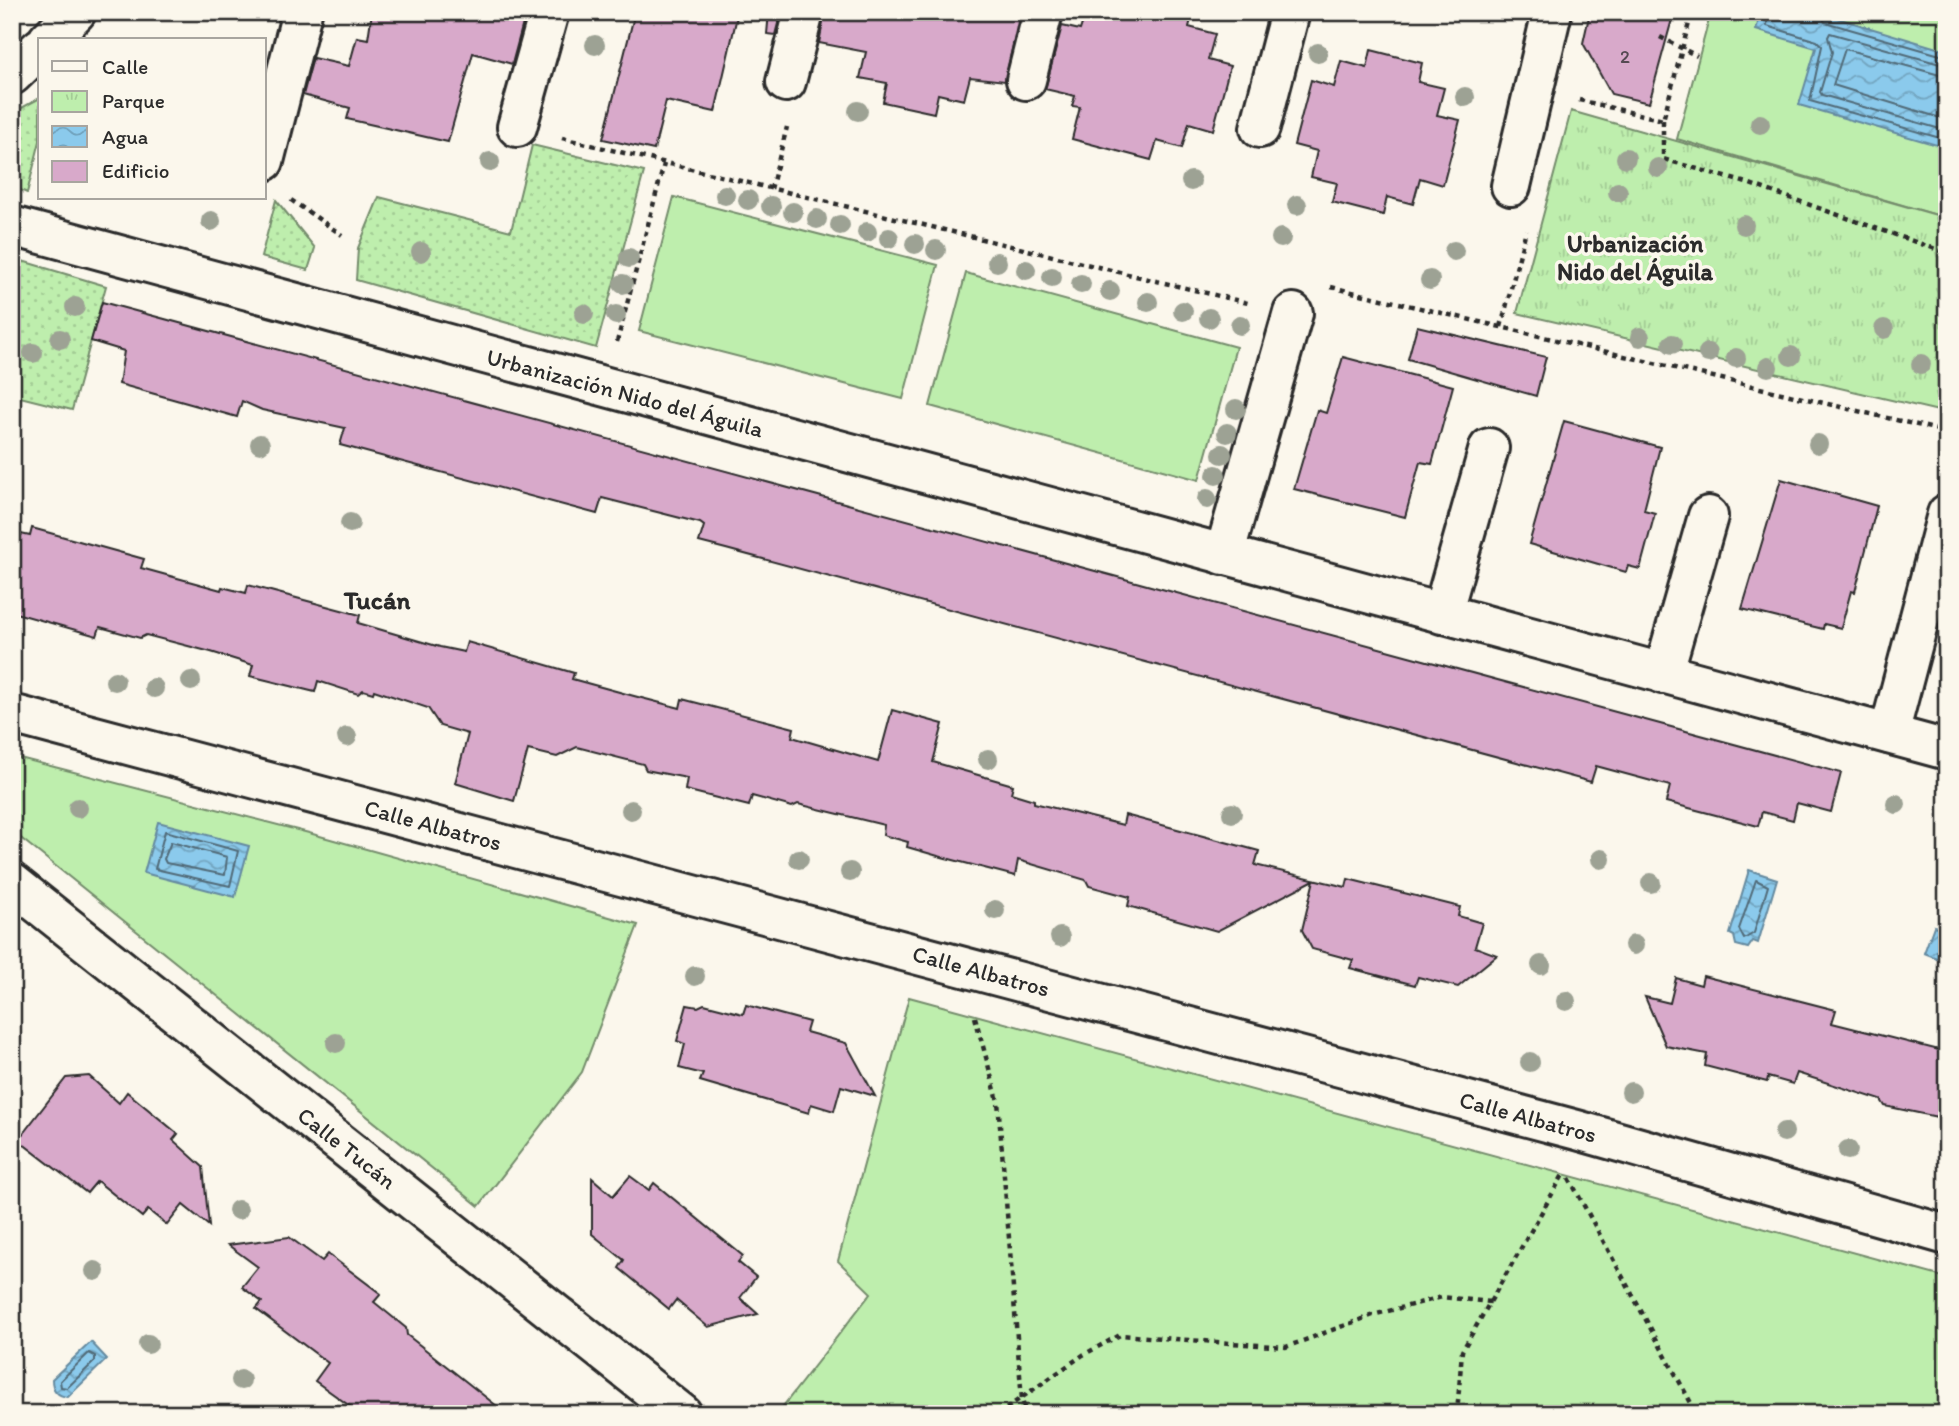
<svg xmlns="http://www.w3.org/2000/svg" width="1959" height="1426" font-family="Itim,sans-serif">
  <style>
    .grass { fill: #beeead; stroke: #748c6c; stroke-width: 2 }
    .park { fill: url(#park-tufts); stroke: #748c6c; stroke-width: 2 }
    .garden { fill: url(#garden-dots); stroke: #748c6c; stroke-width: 2 }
    .water { fill: url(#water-waves); stroke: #658a9f; stroke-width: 2 }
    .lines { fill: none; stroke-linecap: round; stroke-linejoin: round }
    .shore { stroke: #516b78; stroke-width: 2 }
    .building { fill: #d8a9ca; stroke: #2b2b2b; stroke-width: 2 }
    .street-casing { stroke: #2b2b2b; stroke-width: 44 }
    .path { stroke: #2b2b2b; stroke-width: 4.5; stroke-dasharray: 5 5; stroke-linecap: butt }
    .street { stroke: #fbf7ec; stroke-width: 38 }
    .tree { fill: #9da294 }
    .labels { text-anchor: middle; stroke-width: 7; stroke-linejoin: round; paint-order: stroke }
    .number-label { font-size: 19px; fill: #564a53 }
    .street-label { font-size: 23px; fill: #2b2b2b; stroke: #fbf7ec }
    .neighbourhood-label { font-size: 24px; font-weight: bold; fill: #2b2b2b; stroke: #fbf7ec }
    .quarter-label { font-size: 26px; font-weight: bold; fill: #2b2b2b; stroke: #fbf7ec }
  </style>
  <defs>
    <pattern id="park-tufts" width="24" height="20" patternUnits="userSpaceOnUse" patternTransform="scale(1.75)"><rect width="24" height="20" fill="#beeead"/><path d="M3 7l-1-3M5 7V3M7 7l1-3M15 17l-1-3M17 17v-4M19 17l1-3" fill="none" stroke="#a3cc95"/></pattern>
    <pattern id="garden-dots" width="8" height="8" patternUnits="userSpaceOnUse" patternTransform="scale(1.75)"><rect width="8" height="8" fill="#beeead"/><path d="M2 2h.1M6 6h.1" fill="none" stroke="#a3cc95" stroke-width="1.8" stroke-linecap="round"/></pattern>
    <pattern id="water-waves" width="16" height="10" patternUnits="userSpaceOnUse" patternTransform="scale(1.75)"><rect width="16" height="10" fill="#8bcaec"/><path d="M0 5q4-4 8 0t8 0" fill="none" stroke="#72a4bf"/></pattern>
  </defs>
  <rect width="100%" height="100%" fill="#fbf7ec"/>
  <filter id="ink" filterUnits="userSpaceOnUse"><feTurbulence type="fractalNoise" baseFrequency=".0143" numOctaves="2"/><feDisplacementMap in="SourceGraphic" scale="14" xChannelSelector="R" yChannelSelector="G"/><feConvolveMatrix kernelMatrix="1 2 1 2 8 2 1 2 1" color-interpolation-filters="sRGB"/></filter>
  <g filter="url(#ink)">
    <!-- grass -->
    <g class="grass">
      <polygon points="1711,12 1947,12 1947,218 1677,139"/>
      <polygon points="674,197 938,265 903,399 639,331"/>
      <polygon points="966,273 1236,347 1199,480 930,406"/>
      <polygon points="12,756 309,833 638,925 582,1072 479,1206 12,831"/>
      <polygon points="909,997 1947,1278 1947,1414 777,1414 871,1293 838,1261"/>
    </g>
    <!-- park -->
    <polygon class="park" points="1571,111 1947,218 1947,413 1517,313"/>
    <!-- garden -->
    <g class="garden">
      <polygon points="40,98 40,141 27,193 12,186 12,113"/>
      <polygon points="532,145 644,172 596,348 356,280 358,248 379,197 511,231"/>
      <polygon points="276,200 315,248 308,270 261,257"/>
      <polygon points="12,258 106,286 72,410 12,395"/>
    </g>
    <!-- water -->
    <g class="water">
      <polygon points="1761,12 1817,12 1947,51 1947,148 1799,105 1816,48 1756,30"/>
      <polygon points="158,822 249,846 235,897 144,873"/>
      <polygon points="1749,870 1777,879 1758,943 1753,941 1748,948 1736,945 1734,936 1730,934"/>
      <polygon points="1934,926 1947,930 1947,962 1924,953"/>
      <path d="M 91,1342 L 107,1359 L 68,1397 C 57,1396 52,1390 52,1379 Z"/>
    </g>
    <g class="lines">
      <!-- shore -->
      <g class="shore">
        <polyline points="1767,12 1767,26 1817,41 1822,46 1810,101 1947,140"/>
        <polyline points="1819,12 1825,22 1947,57"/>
        <polyline points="1947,66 1830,33 1828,37 1832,52 1820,92 1822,95 1947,131"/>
        <polyline points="1947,77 1845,49 1833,85 1947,120"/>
        <polygon points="165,831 238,851 230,886 155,869"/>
        <polygon points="171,842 227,857 225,875 166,863 164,859"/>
        <polygon points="1756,880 1768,886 1754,933 1744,939 1739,929"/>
        <polygon points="89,1353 95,1356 95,1361 67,1388 61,1387 60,1381"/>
      </g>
    </g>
    <!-- building -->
    <g class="building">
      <polygon points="372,12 526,12 512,64 473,53 448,142 347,119 350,108 303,95 313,58 349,66 357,37 368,39"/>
      <polygon points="635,12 738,12 715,112 666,101 654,150 603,139"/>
      <polygon points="769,12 781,12 775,35 767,34"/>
      <polygon points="825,12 997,12 1019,17 1005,81 970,77 964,100 938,94 934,113 883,102 887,83 860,78 866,52 819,43"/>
      <polygon points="1086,12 1193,12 1189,27 1215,34 1208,60 1230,66 1213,130 1189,123 1182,148 1157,141 1151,160 1072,139 1080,107 1072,106 1075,96 1045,89 1062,26 1080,30"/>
      <polygon points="1590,12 1674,12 1649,103 1611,94 1583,43"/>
      <polygon points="1371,50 1422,63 1418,82 1444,88 1437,115 1460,120 1443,185 1420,178 1413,204 1387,197 1383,215 1332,202 1337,183 1311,177 1317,151 1294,145 1311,80 1334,87 1341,61 1367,68"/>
      <polygon points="102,302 1841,773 1831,812 1797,803 1793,820 1762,812 1758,826 1666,802 1670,786 1596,766 1591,782 726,549 699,542 704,526 700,523 602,498 597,514 340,445 345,428 262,410 242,401 237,417 119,384 124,351 91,341"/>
      <polygon points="1417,326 1546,357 1536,396 1408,359"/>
      <polygon points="1343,357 1453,386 1432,464 1420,462 1405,517 1294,489 1317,410 1326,413"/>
      <polygon points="1564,421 1660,447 1644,510 1655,513 1640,569 1628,566 1626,572 1529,544"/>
      <polygon points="1781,479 1877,506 1855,592 1851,591 1841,628 1824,624 1823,629 1742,609"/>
      <polygon points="32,528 144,559 141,568 221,590 222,587 246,593 248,585 360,615 358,623 440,647 464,652 467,642 574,673 572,679 634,696 680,708 682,699 794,728 792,737 878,762 892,710 943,724 933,762 1013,785 1011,793 1034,800 1034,803 1123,825 1125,815 1259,851 1255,865 1346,887 1348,879 1460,907 1458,916 1482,923 1475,947 1497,955 1458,987 1418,977 1415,985 1350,968 1353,960 1312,949 1302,930 1314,880 1217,931 1128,906 1130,897 1089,886 1086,880 1018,860 1015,876 938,856 907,847 908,842 883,835 884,825 798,804 792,807 752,796 749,806 685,790 687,778 646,770 643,764 577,747 557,757 528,750 514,801 455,783 468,734 440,726 428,708 374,690 373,693 363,690 358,694 318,681 315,692 250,676 253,665 211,652 146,635 140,638 100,627 97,636 12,612 12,532 30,536"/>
      <polygon points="1703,976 1836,1010 1832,1023 1947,1052 1947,1119 1885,1106 1881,1100 1797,1073 1793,1084 1768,1077 1767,1082 1705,1066 1707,1054 1666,1046 1645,997 1670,1003 1676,978 1701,985"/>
      <polygon points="704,1004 743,1014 746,1005 809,1022 806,1032 846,1043 875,1096 841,1086 834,1111 811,1104 809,1113 700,1081 703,1074 679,1068 685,1044 677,1041 687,1005 698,1007"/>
      <polygon points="89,1076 119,1103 127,1092 178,1134 173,1140 203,1167 209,1226 183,1205 167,1225 148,1210 142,1217 97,1181 87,1193 18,1140 66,1078"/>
      <polygon points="630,1176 649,1190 654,1183 743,1256 738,1262 756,1277 740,1298 758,1314 708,1327 676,1300 669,1309 619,1268 624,1260 592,1234 592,1178 613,1196"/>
      <polygon points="289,1237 322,1261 328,1254 381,1294 374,1302 406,1328 407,1335 507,1414 361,1414 315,1381 328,1363 256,1309 262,1302 242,1287 258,1267 228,1245"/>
    </g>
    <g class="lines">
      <defs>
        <g id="street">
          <polyline points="48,40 76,12"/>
          <polyline points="12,75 40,48"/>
          <polyline points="1026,80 1043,12"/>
          <polyline points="786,82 804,12"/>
          <polyline points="517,127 549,12"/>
          <polyline points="1260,128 1290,12"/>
          <polyline points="264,161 302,12"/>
          <polyline points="1511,186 1552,12"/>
          <polyline points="12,226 1947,750"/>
          <polyline points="1224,555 1293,313"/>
          <polyline points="1442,614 1489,448"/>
          <polyline points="1663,674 1708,516"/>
          <polyline points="12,714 1577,1130 1947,1235"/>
          <polyline points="1889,734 1947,514"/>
          <polyline points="12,883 682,1414"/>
        </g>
      </defs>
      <!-- street casing -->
      <use href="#street" class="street-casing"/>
      <!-- path -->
      <g class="path">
        <polyline points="1660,37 1697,56"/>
        <polyline points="1579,100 1663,120 1692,12"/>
        <polyline points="1663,120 1663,159 1750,184 1947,253"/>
        <polyline points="562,138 1248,303"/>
        <polyline points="771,189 787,127"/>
        <polyline points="291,200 342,235"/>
        <polyline points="1331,287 1947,432"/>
        <polyline points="1501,327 1526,230"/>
        <polyline points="617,342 664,164"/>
        <polyline points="975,1017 998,1101 1022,1400 1026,1414"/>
        <polyline points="1569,1178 1697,1414"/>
        <polyline points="998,1414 1083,1355 1120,1335 1286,1347 1373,1315 1442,1297 1491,1302"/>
        <polyline points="1457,1414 1462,1351 1563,1175"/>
      </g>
      <!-- street -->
      <use href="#street" class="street"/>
    </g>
    <!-- trees -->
    <g class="tree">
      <circle cx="595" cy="45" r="10"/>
      <circle cx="1318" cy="53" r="10"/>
      <circle cx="1465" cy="97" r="10"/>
      <circle cx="858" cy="111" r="10"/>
      <circle cx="1760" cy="124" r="10"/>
      <circle cx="1626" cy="158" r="10"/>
      <circle cx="490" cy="162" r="10"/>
      <circle cx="1658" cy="168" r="10"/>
      <circle cx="1191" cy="181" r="10"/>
      <circle cx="1618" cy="192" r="10"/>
      <circle cx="725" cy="195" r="10"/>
      <circle cx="748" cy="200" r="10"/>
      <circle cx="1297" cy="205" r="10"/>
      <circle cx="771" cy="206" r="10"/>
      <circle cx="793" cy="212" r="10"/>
      <circle cx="817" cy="219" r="10"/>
      <circle cx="211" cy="221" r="10"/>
      <circle cx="840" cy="225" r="10"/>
      <circle cx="1744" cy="225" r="10"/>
      <circle cx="867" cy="232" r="10"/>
      <circle cx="889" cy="238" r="10"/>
      <circle cx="1281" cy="238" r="10"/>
      <circle cx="915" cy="244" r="10"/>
      <circle cx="936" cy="250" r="10"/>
      <circle cx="1454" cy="251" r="10"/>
      <circle cx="421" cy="252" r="10"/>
      <circle cx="629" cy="258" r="10"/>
      <circle cx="997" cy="262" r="10"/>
      <circle cx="1026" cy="270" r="10"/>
      <circle cx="1052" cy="277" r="10"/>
      <circle cx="1430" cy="280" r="10"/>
      <circle cx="623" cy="284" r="10"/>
      <circle cx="1081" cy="284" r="10"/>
      <circle cx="1110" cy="291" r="10"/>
      <circle cx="1148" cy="302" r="10"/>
      <circle cx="75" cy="307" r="10"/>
      <circle cx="1183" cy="311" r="10"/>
      <circle cx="584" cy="314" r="10"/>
      <circle cx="616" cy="315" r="10"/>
      <circle cx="1209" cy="318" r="10"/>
      <circle cx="1240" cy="325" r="10"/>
      <circle cx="1884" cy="329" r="10"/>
      <circle cx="1640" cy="337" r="10"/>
      <circle cx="60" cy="339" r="10"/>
      <circle cx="1672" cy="344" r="10"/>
      <circle cx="33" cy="353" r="10"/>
      <circle cx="1708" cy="353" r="10"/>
      <circle cx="1791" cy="356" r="10"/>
      <circle cx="1736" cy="358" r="10"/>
      <circle cx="1921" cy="364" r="10"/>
      <circle cx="1768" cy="367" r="10"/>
      <circle cx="1236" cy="409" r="10"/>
      <circle cx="1227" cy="433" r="10"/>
      <circle cx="260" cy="444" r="10"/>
      <circle cx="1818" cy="444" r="10"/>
      <circle cx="1222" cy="454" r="10"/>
      <circle cx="1216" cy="475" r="10"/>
      <circle cx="1207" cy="499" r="10"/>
      <circle cx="350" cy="523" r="10"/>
      <circle cx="115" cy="681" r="10"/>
      <circle cx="191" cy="681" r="10"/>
      <circle cx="154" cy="688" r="10"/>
      <circle cx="347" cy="737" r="10"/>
      <circle cx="988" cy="759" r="10"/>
      <circle cx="1896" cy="804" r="10"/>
      <circle cx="78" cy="808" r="10"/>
      <circle cx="631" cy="810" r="10"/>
      <circle cx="1232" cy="813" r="10"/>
      <circle cx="799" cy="859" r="10"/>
      <circle cx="1601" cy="859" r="10"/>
      <circle cx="850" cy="872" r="10"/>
      <circle cx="1651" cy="883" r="10"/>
      <circle cx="995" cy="910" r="10"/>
      <circle cx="1060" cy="937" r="10"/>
      <circle cx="1634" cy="945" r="10"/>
      <circle cx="1541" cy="965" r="10"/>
      <circle cx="695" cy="976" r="10"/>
      <circle cx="1566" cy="1001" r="10"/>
      <circle cx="336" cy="1043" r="10"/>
      <circle cx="1530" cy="1062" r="10"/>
      <circle cx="1631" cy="1092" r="10"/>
      <circle cx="1784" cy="1132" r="10"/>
      <circle cx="1848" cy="1150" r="10"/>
      <circle cx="238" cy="1210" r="10"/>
      <circle cx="95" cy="1271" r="10"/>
      <circle cx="148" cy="1344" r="10"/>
      <circle cx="241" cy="1380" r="10"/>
    </g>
  </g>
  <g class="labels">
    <!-- number labels -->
    <g class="number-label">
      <text x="1625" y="63">2</text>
    </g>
    <!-- street labels -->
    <g class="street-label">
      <text transform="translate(625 393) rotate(15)" y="8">Urbanización Nido del Águila</text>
      <text transform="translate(433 825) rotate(15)" y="8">Calle Albatros</text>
      <text transform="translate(981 971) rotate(15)" y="8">Calle Albatros</text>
      <text transform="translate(1528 1117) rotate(15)" y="8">Calle Albatros</text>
      <text transform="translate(347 1148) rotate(38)" y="8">Calle Tucán</text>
    </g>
    <!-- neighbourhood labels -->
    <g class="neighbourhood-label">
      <text x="1635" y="252">Urbanización<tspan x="1635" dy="28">Nido del Águila</tspan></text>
    </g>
    <!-- quarter labels -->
    <g class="quarter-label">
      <text x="377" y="609">Tucán</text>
    </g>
  </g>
  <!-- margin -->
  <rect width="1959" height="1426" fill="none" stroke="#fbf7ec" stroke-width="42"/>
  <rect x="21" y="21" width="1917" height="1384" fill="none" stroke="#2b2b2b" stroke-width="2.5" filter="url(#ink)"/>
  <!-- legend -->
  <rect x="38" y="38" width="228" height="161" fill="#fbf7ec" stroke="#a8a59f" stroke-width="2"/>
  <rect x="52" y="61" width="35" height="10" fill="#fbf7ec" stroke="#a8a59f" stroke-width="2"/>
  <text x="102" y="74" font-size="21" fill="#2b2b2b">Calle</text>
  <rect x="52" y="91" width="35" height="21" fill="url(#park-tufts)" stroke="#a8a59f" stroke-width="2"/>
  <text x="102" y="108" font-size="21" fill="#2b2b2b">Parque</text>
  <rect x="52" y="126" width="35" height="21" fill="url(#water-waves)" stroke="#a8a59f" stroke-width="2"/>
  <text x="102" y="144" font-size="21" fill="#2b2b2b">Agua</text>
  <rect x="52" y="161" width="35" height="21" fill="#d8a9ca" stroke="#a8a59f" stroke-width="2"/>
  <text x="102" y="178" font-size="21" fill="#2b2b2b">Edificio</text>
</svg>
